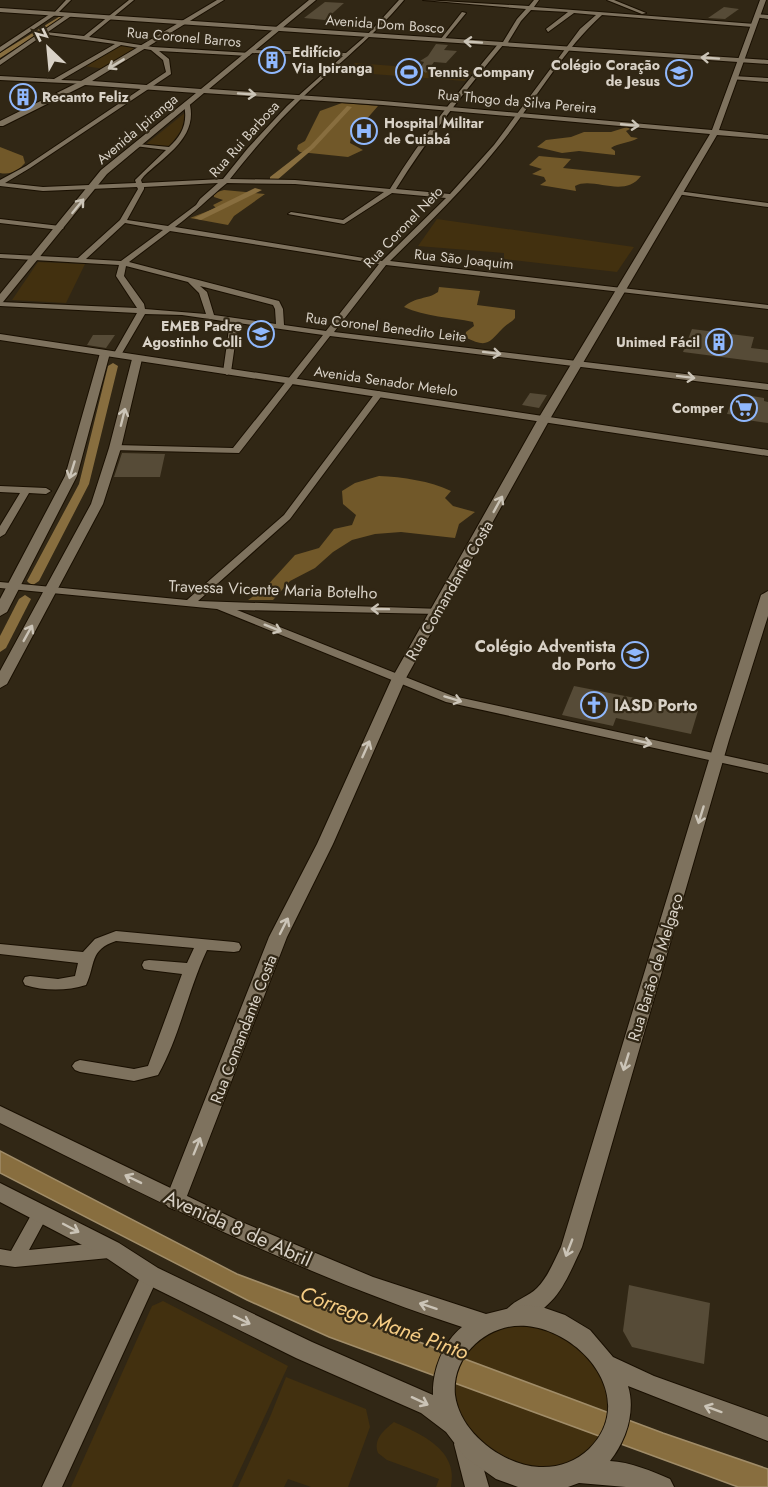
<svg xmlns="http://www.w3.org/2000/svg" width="768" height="1487" font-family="Jost,sans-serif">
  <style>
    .green { fill: #42300f }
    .forest { fill: #715829 }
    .water { fill: #886e3f; stroke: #a08c68; stroke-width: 1.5 }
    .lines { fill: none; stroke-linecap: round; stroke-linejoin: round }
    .canal { fill: #886e3f; fill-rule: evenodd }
    .building { fill: #564b37 }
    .minor-casing { stroke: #190f01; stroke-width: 2 }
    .tertiary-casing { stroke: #190f01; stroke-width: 2 }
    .secondary-casing { stroke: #190f01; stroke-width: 2 }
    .minor { fill: #7e725e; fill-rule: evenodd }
    .tertiary { fill: #7e725e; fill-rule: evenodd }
    .secondary { fill: #7e725e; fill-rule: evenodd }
    .oneway { stroke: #cbc4b7 }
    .labels { text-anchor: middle; stroke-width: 4.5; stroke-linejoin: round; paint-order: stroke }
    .far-street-label { font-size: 14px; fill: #d9d2c7; stroke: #312715 }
    .far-poi-label { font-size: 14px; font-weight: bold; fill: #d9d2c7; stroke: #312715; text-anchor: start }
    .street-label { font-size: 16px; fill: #d9d2c7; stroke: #312715 }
    .poi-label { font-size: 16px; font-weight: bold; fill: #d9d2c7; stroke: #312715; text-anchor: end }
    .near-street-label { font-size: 20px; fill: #d9d2c7; stroke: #312715 }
    .near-water-label { font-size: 21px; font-style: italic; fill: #f5cc84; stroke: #312715 }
  </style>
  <rect width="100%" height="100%" fill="#312715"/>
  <!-- green -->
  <g class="green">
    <polygon points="121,45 139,47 105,69 84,66"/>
    <polygon points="355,63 473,72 465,81 346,72"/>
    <polygon points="186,112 182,129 169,147 145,145"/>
    <polygon points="437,219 634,247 617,272 504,259 504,253 418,246"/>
    <polygon points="38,262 85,264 66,303 12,300"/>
    <polygon points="163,1301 288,1366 232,1487 71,1487 152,1306"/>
    <path d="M 520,1323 L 572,1337 L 605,1381 L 608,1399 L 607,1417 L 601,1434 L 591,1449 L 577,1461 L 536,1473 C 524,1468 479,1451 474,1443 C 435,1392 457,1334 520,1323 Z"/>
    <polygon points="286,1377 366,1409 370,1427 348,1487 311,1487 288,1479 284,1487 238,1487 270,1417"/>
    <path d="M 394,1422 C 421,1434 459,1450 451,1487 L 436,1487 L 439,1479 L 387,1460 L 378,1453 C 373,1439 384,1430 394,1422 Z"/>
  </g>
  <!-- forest -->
  <g class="forest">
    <polygon points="342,103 378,106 351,137 350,143 363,150 348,157 300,152 297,149 298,145 305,141 320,111"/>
    <path d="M 627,127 L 630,129 L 626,131 L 631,137 L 638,138 C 630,143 618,143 611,148 L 615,151 L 615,155 L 579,151 L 562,153 L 537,147 L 546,140 L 571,137 L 584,132 L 611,132 Z"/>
    <path d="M 0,147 L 23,156 L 25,163 C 18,171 11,175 0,173 Z"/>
    <path d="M 539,156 L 571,159 L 563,168 L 641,176 C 624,199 593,176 575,186 L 576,191 L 540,185 L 546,181 L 544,177 L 532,174 L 542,169 L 529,165 Z"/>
    <polygon points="224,190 265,194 234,216 228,225 190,218 216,208 213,205 223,200 214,197 214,193"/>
    <path d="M 439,287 L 480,291 L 477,305 L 515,310 L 515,318 C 512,322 507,324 503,328 C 489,342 488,349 465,337 L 466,332 L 474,326 L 473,322 C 451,317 425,317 404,307 C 416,296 427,300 438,292 Z"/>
    <path d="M 379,476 C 403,477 430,481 451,491 L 445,498 L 453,506 L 475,512 L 459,524 L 455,538 L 401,532 L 375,534 L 352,540 L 333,552 L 315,568 L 290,581 L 273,600 L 248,600 L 265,588 L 295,555 L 319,548 L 334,529 L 352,525 L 356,515 L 343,504 L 342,491 L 355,483 Z"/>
  </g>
  <!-- water -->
  <polygon class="water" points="0,1151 237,1274 663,1433 768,1469 768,1487 738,1487 329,1337 247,1300 0,1173"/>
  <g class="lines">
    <!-- canal -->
    <g class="canal">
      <polygon points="62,15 64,18 0,58 0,53"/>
      <polygon points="347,106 352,107 314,148 276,181 270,181 270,177 310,146"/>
      <polygon points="255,188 262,190 201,220 194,218"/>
      <polygon points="113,363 118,366 89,484 39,581 33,585 29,583 27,581 79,484 108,366"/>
      <polygon points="25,595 31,599 6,648 0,652 0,636 19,599"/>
    </g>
  </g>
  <!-- building -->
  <g class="building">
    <polygon points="325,2 344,3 325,20 304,18"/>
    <polygon points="724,7 739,9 725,19 708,18"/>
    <polygon points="436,44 448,45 444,50 457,51 446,63 434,62 426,73 420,69 424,62 420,61 428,56"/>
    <polygon points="692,329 754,337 751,348 768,350 768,363 683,352"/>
    <polygon points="93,335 115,335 106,348 87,345"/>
    <polygon points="530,393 547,395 539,408 522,405"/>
    <polygon points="746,395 764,398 764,401 768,402 768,423 740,419 736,415 727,414 731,403 742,405"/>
    <polygon points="122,453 165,454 160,477 114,477"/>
    <polygon points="574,686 625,696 698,711 691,734 616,718 613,726 562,715"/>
    <polygon points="629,1285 710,1303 704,1364 632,1347 623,1331"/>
  </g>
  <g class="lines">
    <defs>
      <g id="minor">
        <polygon points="66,0 71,0 57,14 53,14"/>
        <path d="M 129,0 L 134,0 L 89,37 L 153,47 L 250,53 L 252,50 L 346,53 L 368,34 L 399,0 L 404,0 C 370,41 328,71 291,109 C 269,131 249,155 230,179 L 295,180 L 390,189 C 422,136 460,90 499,43 L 503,42 L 517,19 L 526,9 L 423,0 L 529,6 L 534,0 L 539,0 L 534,7 L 755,24 L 753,27 L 602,15 C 560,53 533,105 497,148 C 464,189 427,225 390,261 L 768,305 L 768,309 L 386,265 L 334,332 L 768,384 L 768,390 L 330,336 L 239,453 L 112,450 L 110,448 L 115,445 L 233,448 L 323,335 L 238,323 L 231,372 L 227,375 L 223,372 L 230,322 L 182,315 L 145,314 L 121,355 L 117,357 L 113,355 L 137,313 L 0,306 L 0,302 L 137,308 L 116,276 L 119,265 L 0,258 L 0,254 L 78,258 L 120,220 L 138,189 L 137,187 L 43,191 L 0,186 L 0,180 L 26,166 L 166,72 L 163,60 L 151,50 L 121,45 L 61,80 L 84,81 L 86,84 L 0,80 L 0,76 L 54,79 L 115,44 L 42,34 L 45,32 L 84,36 ZM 531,10 L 568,12 L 546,29 L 548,32 L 574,13 L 596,15 L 580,29 L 494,145 L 450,194 L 396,189 C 428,138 464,92 503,45 L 507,44 L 521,21 ZM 159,51 L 249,56 L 251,53 L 343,56 L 287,106 L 248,148 L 223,179 L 142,183 L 141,180 L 144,176 C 165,156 197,138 190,105 L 187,103 L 184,105 C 188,123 182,135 169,147 L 138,144 L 135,146 L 166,150 L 135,180 L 136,183 L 43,187 L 5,183 L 30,168 L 171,74 L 169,59 ZM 218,183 L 200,199 L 196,205 L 168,226 L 127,220 L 144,189 L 144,187 ZM 227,183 L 295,184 L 384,192 L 343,220 L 291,212 L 288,214 L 344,224 L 392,193 L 446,198 L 382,261 L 175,227 C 194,213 209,198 227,183 ZM 125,223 L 163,230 L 121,261 L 86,259 ZM 170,231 L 379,264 L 326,331 L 284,325 L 283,309 L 279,301 L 129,262 ZM 126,266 L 188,282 L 199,293 L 206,314 L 145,309 L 144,304 L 124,276 ZM 200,286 L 273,305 L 275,309 L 276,324 L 214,315 L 207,292 Z"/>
        <polygon points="607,0 614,0 646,13 642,14"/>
        <polygon points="462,12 466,13 444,40 440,40"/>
        <polygon points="757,14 768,15 768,19 755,17"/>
        <polygon points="733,76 768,78 768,82 731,79"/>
        <polygon points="678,191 768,203 768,207 676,194 675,193"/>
        <polygon points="0,219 60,226 64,228 60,230 0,223"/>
        <polygon points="379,391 383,394 290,519 198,601 442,609 443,611 438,614 237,610 453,696 768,765 768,773 446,702 217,609 0,588 0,582 187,600 284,515 376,392"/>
        <polygon points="0,486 46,488 51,491 46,494 29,493 5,534 0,537 0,526 20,493 0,492"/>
        <path d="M 116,931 L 234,942 L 239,943 L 241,947 L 239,951 L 234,952 L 207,950 C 188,990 180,1036 158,1075 L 134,1081 L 80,1072 L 75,1070 L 72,1066 L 75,1062 L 80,1060 L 134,1069 L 148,1066 L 182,974 L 149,970 L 144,969 L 142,965 L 144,961 L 149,960 L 187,963 L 194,948 L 116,941 C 89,950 96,964 86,985 C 67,991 44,991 25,985 L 23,981 L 25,977 L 30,976 L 58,979 L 75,976 L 78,963 L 0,954 L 0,944 L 83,952 L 95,939 Z"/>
        <polygon points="41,1206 47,1208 49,1213 29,1250 109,1242 115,1245 117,1250 115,1255 109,1258 15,1267 0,1265 0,1249 11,1251 35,1208"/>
        <polygon points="150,1267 156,1269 159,1275 62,1487 42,1487 144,1269"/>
      </g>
      <g id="tertiary">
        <polygon points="217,0 224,0 92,81 201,89 309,0 316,0 209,89 383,101 712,130 760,0 766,0 719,130 768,135 768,139 717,135 550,419 406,678 333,844 287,937 185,1201 182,1207 175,1210 168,1207 165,1201 269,937 317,844 392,678 538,419 710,134 383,105 204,93 107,174 3,302 0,303 0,294 101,170 196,93 85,85 3,126 0,126 0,121 81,81"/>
        <polygon points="53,12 58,13 0,52 0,47"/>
        <polygon points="69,13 74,14 0,65 0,60"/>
        <polygon points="105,350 110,353 77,476 7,612 0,616 0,599 65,476 100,353"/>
        <polygon points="137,356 142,359 121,448 103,504 7,684 0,688 0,671 91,504 109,448 132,359"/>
        <path d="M 768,591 L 768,616 L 729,740 L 582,1247 C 564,1285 557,1308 515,1324 L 507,1321 L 504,1314 C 510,1301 527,1298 537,1288 C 548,1277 554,1261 561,1247 L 715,740 L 761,595 Z"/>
        <polygon points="466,1432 474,1436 489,1487 465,1487 454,1444 458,1436"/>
      </g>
      <g id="secondary">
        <polygon points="0,8 768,60 768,64 0,12"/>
        <polygon points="0,334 768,450 768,456 0,340"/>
        <path d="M 0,1106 L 237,1220 L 373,1277 L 486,1314 L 522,1305 L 542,1307 L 565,1315 L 590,1330 L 613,1357 L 654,1376 L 768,1417 L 768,1441 L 628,1386 C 636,1411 626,1441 610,1461 C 630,1462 652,1471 670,1479 L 674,1487 L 626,1487 L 579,1483 L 568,1487 L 518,1487 L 496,1479 L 465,1457 L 446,1432 L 421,1413 L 296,1358 L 142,1282 L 105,1257 L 0,1202 L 0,1183 L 119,1243 L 158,1268 L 312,1342 L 433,1395 C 432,1371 443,1342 462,1327 C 301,1275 151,1198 0,1123 ZM 527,1326 C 584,1332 638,1400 589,1449 C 575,1462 558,1468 539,1467 C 503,1465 460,1433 455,1395 C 451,1355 489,1322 527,1326 Z"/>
      </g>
    </defs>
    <!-- minor casing -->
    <use href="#minor" class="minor-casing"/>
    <!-- tertiary casing -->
    <use href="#tertiary" class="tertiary-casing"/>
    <!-- secondary casing -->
    <use href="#secondary" class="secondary-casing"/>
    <!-- minor -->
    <use href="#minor" class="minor"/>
    <!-- tertiary -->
    <use href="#tertiary" class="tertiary"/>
    <!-- secondary -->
    <use href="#secondary" class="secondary"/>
  </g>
  <!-- one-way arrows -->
  <defs><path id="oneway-shaft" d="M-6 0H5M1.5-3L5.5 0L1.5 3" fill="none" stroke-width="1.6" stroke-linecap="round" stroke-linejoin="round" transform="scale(1.5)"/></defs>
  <g class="oneway">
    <use href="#oneway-shaft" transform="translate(473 42) rotate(-176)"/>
    <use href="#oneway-shaft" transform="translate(710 58) rotate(-176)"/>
    <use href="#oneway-shaft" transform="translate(116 64) rotate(149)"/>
    <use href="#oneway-shaft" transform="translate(247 94) rotate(4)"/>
    <use href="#oneway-shaft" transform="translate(630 125) rotate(5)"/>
    <use href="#oneway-shaft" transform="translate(78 206) rotate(-51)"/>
    <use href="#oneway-shaft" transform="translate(492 353) rotate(7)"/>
    <use href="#oneway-shaft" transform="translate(686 377) rotate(7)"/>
    <use href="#oneway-shaft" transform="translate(123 417) rotate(-76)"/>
    <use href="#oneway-shaft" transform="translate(72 470) rotate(107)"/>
    <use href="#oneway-shaft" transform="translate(498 504) rotate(-61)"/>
    <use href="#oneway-shaft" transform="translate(380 609) rotate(-179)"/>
    <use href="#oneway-shaft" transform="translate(273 628) rotate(22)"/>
    <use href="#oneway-shaft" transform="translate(28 633) rotate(-61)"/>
    <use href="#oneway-shaft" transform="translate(453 699) rotate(17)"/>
    <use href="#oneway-shaft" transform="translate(643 742) rotate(13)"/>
    <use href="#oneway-shaft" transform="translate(366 749) rotate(-66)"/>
    <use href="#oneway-shaft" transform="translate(701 815) rotate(107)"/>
    <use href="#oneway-shaft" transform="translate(284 926) rotate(-63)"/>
    <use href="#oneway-shaft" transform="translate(626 1062) rotate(107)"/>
    <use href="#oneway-shaft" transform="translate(197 1146) rotate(-68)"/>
    <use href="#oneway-shaft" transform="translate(133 1179) rotate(-154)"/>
    <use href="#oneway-shaft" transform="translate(71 1228) rotate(28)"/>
    <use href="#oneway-shaft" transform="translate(569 1248) rotate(111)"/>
    <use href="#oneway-shaft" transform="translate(428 1306) rotate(-162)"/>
    <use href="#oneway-shaft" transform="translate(242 1320) rotate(26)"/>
    <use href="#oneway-shaft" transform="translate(420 1401) rotate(25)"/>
    <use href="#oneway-shaft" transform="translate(713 1409) rotate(-160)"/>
  </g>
  <!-- icons -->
  <defs>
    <symbol id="building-ring" viewBox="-11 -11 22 22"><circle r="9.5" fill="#312715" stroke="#90b8fd" stroke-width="1.5"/><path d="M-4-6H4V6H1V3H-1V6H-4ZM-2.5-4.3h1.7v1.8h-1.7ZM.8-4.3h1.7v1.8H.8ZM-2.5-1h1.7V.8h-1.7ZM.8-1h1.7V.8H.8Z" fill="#90b8fd"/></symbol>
    <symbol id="stadium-ring" viewBox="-11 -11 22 22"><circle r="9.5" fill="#312715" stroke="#90b8fd" stroke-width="1.5"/><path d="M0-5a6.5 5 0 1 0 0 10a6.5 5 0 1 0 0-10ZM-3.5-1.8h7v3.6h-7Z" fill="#90b8fd"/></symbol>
    <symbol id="school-ring" viewBox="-11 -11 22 22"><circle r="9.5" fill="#312715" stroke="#90b8fd" stroke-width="1.5"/><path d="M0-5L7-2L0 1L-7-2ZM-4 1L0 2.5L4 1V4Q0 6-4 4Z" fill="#90b8fd"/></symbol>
    <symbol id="hospital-ring" viewBox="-11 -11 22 22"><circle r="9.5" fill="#312715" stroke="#90b8fd" stroke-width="1.5"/><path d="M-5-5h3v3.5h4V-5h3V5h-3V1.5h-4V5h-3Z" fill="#90b8fd"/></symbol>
    <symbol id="supermarket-ring" viewBox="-11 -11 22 22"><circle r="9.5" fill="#312715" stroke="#90b8fd" stroke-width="1.5"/><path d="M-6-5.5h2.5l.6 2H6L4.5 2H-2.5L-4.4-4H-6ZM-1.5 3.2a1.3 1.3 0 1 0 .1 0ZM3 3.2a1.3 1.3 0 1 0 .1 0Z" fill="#90b8fd"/></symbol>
    <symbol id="church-ring" viewBox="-11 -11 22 22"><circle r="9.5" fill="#312715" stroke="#90b8fd" stroke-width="1.5"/><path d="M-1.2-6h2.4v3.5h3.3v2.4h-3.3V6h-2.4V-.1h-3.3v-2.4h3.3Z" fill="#90b8fd"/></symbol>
  </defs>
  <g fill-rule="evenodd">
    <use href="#building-ring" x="257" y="45" width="30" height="30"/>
    <use href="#stadium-ring" x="394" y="57" width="30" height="30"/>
    <use href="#school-ring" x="664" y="58" width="30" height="30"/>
    <use href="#building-ring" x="8" y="82" width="30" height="30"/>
    <use href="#hospital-ring" x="349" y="116" width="30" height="30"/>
    <use href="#school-ring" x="246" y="319" width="30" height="30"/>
    <use href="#building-ring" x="704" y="327" width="30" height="30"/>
    <use href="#supermarket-ring" x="729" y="393" width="30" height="30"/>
    <use href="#school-ring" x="620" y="640" width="30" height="30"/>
    <use href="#church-ring" x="579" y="690" width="30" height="30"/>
  </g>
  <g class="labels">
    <!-- far-street labels -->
    <g class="far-street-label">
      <text transform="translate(385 24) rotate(4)" y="5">Avenida Dom Bosco</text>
      <text transform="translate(184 37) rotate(5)" y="5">Rua Coronel Barros</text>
      <text transform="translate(517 101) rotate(5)" y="5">Rua Thogo da Silva Pereira</text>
      <text transform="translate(137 129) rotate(-40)" y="5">Avenida Ipiranga</text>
      <text transform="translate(244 139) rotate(-48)" y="5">Rua Rui Barbosa</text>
      <text transform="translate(403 227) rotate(-46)" y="5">Rua Coronel Neto</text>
      <text transform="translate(464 259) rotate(6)" y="5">Rua São Joaquim</text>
      <text transform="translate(386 327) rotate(7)" y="5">Rua Coronel Benedito Leite</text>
      <text transform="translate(386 381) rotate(8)" y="5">Avenida Senador Metelo</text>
    </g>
    <!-- far-poi labels -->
    <g class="far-poi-label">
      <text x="292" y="57">Edifício<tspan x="292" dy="16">Via Ipiranga</tspan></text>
      <text x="660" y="70" text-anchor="end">Colégio Coração<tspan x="660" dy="16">de Jesus</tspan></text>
      <text x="428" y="77">Tennis Company</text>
      <text x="42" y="102">Recanto Feliz</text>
      <text x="384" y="128">Hospital Militar<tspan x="384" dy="16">de Cuiabá</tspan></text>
      <text x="242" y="331" text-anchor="end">EMEB Padre<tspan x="242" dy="16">Agostinho Colli</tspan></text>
      <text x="700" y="347" text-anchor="end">Unimed Fácil</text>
      <text x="724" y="413" text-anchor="end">Comper</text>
    </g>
    <!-- street labels -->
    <g class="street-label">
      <text transform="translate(273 589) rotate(2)" y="6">Travessa Vicente Maria Botelho</text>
      <text transform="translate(449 590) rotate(-60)" y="6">Rua Comandante Costa</text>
      <text transform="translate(655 967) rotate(-73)" y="6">Rua Barão de Melgaço</text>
      <text transform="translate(243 1029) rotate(-69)" y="6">Rua Comandante Costa</text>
    </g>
    <!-- poi labels -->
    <g class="poi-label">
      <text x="616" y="652">Colégio Adventista<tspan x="616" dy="18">do Porto</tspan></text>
      <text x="614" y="711" text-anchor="start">IASD Porto</text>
    </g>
    <!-- near-street labels -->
    <g class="near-street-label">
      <text transform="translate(238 1228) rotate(24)" y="7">Avenida 8 de Abril</text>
    </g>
    <!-- near-water labels -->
    <g class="near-water-label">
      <text transform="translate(384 1323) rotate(20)" y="7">Córrego Mané Pinto</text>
    </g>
  </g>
  <!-- north arrow -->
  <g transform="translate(48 48) rotate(334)" stroke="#312715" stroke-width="4.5" paint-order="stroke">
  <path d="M0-4.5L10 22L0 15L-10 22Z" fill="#d9d2c7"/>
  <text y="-9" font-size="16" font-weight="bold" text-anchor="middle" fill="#d9d2c7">N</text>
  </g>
</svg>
